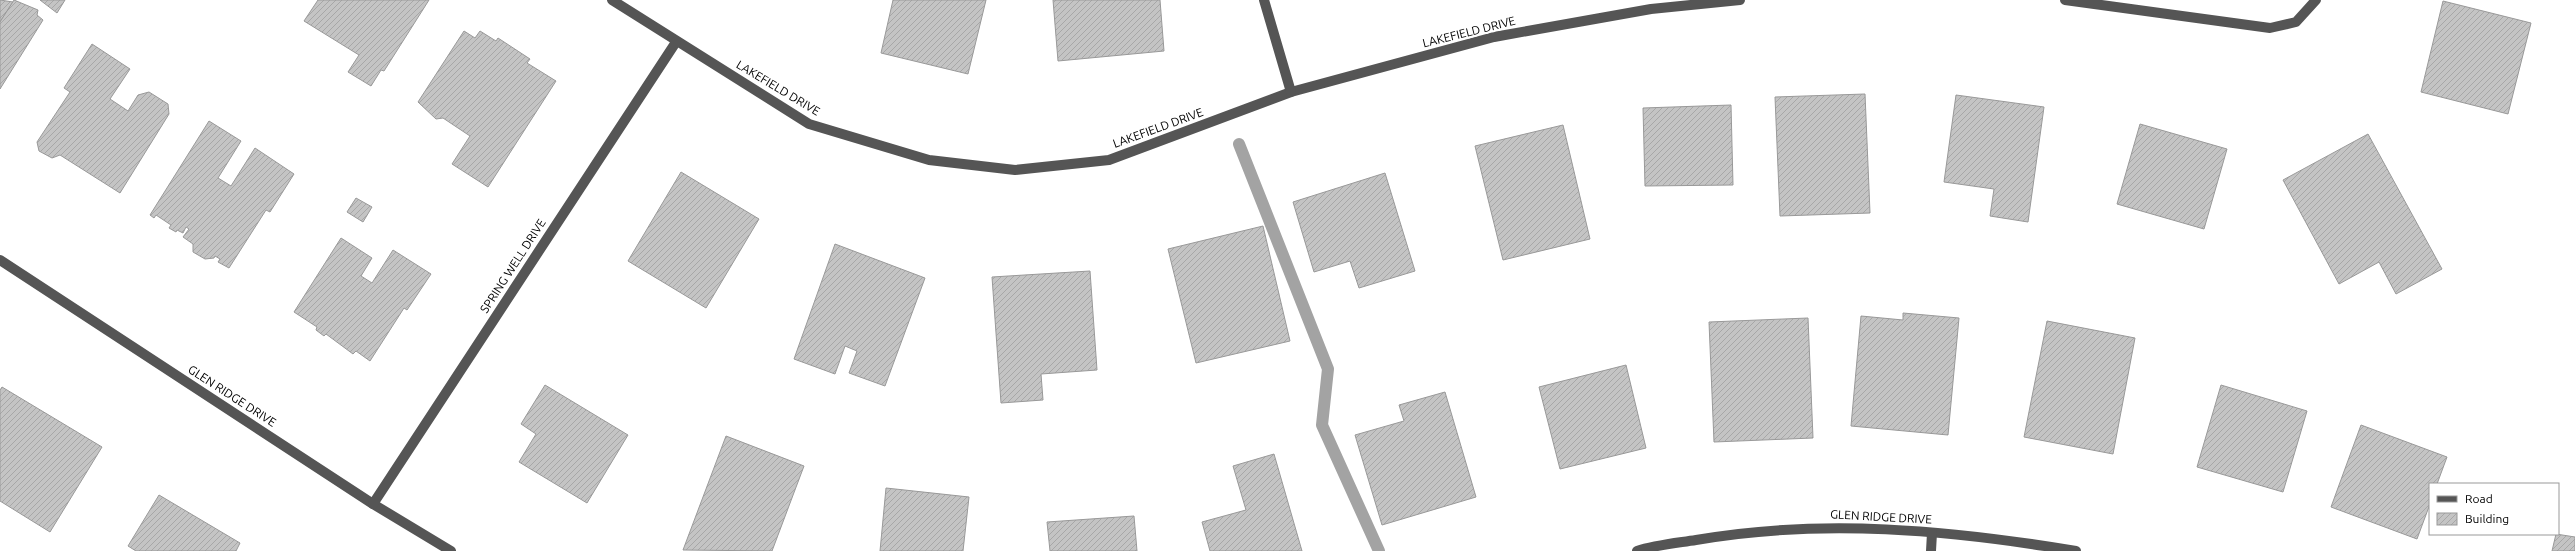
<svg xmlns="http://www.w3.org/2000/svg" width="2575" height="551" font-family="Ubuntu,sans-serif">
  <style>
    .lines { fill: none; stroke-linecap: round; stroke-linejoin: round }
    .stream { stroke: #a3a3a3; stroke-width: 12 }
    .building { fill: url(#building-hatch); stroke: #999 }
    .minor { stroke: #555; stroke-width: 10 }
    .labels { text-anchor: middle; stroke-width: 4; stroke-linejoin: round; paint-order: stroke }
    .street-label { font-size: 12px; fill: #000; stroke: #fff }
  </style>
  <defs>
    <pattern id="building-hatch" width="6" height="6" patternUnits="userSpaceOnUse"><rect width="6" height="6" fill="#c4c4c4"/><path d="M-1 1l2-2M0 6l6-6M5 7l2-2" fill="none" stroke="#a7a7a7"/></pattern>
  </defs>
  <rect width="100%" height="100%" fill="#fff"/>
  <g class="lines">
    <!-- stream -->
    <polyline class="stream" points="1239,144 1328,369 1322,425 1379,551"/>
  </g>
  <!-- building -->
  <g class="building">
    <polygon points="0,0 13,2 0,22"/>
    <polygon points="14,0 38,10 37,15 43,20 0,89 0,22"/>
    <polygon points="40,0 65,0 57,13"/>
    <polygon points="318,0 429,0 384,71 381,70 371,86 348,72 359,55 304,21"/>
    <polygon points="893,0 986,0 968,74 881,53"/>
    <polygon points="1053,0 1160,0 1164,51 1058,61"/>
    <polygon points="2443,1 2531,23 2508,114 2421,92"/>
    <polygon points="464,31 475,38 480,31 496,41 498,38 530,59 527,63 556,81 488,187 452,164 470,136 443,118 436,119 418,102"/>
    <polygon points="92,44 130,69 110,99 128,111 138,95 149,92 168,104 169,114 120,193 60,155 52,158 39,151 37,142 70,92 64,88"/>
    <polygon points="1865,94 1870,213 1780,216 1775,97"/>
    <polygon points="1956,95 2044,107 2028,222 1990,216 1994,189 1944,182"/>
    <polygon points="1731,105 1733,185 1645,186 1643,108"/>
    <polygon points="209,121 241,141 218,178 231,186 255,148 294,174 270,212 266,210 229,268 218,262 220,259 215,256 214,258 205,259 193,252 193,244 183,237 189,229 186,227 183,233 177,230 176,232 169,228 171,225 156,215 154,218 150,215"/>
    <polygon points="2140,124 2227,149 2204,229 2117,204"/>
    <polygon points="1563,125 1590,239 1503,260 1475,146"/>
    <polygon points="2368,134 2442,269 2396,294 2379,262 2339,284 2283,180"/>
    <polygon points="681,172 759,219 706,308 628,261"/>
    <polygon points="1385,173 1415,271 1359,288 1350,261 1314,272 1293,202"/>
    <polygon points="356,198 372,207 363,222 347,212"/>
    <polygon points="1263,226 1290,341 1196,363 1168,249"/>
    <polygon points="341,238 372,258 361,276 372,283 393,250 431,274 407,310 404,308 370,361 356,351 353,354 326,334 324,336 316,330 317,327 294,312"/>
    <polygon points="835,244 925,278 885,386 849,373 857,351 845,346 835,374 794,359"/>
    <polygon points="1090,271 1097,370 1041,374 1043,400 1001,403 992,277"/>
    <polygon points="1903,313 1959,318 1948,435 1851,426 1861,316 1903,320"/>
    <polygon points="1808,318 1813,438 1714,442 1709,322"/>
    <polygon points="2047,321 2135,338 2113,454 2024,437"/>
    <polygon points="1626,365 1646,448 1560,469 1539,387"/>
    <polygon points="545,385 628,435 587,503 519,462 536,434 521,424"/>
    <polygon points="2221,385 2307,411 2283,492 2197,467"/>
    <polygon points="2,387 102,447 50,532 0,501 0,390"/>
    <polygon points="1445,392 1476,497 1382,525 1355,435 1404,421 1399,405"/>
    <polygon points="2361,425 2447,457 2437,484 2430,484 2430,504 2417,539 2331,507"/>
    <polygon points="726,436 804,466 772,551 683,550"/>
    <polygon points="1274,454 1302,551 1210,551 1202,522 1246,510 1233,466"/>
    <polygon points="886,488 969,497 963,551 880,551"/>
    <polygon points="159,495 240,543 236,551 136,551 128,546"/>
    <polygon points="1134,516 1137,551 1050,551 1047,522"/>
    <polygon points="2556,534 2575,537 2575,551 2552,551"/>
  </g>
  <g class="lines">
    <!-- minor -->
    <g class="minor">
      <polyline points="612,0 809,124 929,160 1015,170 1109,160 1291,92 1494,37 1651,9 1740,0"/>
      <polyline points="1264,0 1291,92"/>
      <polyline points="2065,0 2270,28 2296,22 2316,0"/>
      <polyline points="0,260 373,504 451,551"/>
      <polyline points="373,504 676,42"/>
      <path d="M 1637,551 C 1655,545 1677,543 1696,540 C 1822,518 1950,530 2076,551"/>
      <polyline points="1931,551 1932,533"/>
    </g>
  </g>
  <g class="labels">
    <!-- street labels -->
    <g class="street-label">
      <text transform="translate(1469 32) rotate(-14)" y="4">LAKEFIELD DRIVE</text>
      <text transform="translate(778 88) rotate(31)" y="4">LAKEFIELD DRIVE</text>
      <text transform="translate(1158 128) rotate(-20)" y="4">LAKEFIELD DRIVE</text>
      <text transform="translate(513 266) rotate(-57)" y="4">SPRING WELL DRIVE</text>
      <text transform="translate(232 396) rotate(33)" y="4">GLEN RIDGE DRIVE</text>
      <text transform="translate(1881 517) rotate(3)" y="4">GLEN RIDGE DRIVE</text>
    </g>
  </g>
  <!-- legend -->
  <rect x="2429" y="483" width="130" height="52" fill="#ffffff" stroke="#999999"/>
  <rect x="2437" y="496" width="20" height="6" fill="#555555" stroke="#999999"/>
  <text x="2465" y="503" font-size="12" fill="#000000">Road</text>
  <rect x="2437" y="513" width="20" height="12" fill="url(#building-hatch)" stroke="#999999"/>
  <text x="2465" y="523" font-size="12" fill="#000000">Building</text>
</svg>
